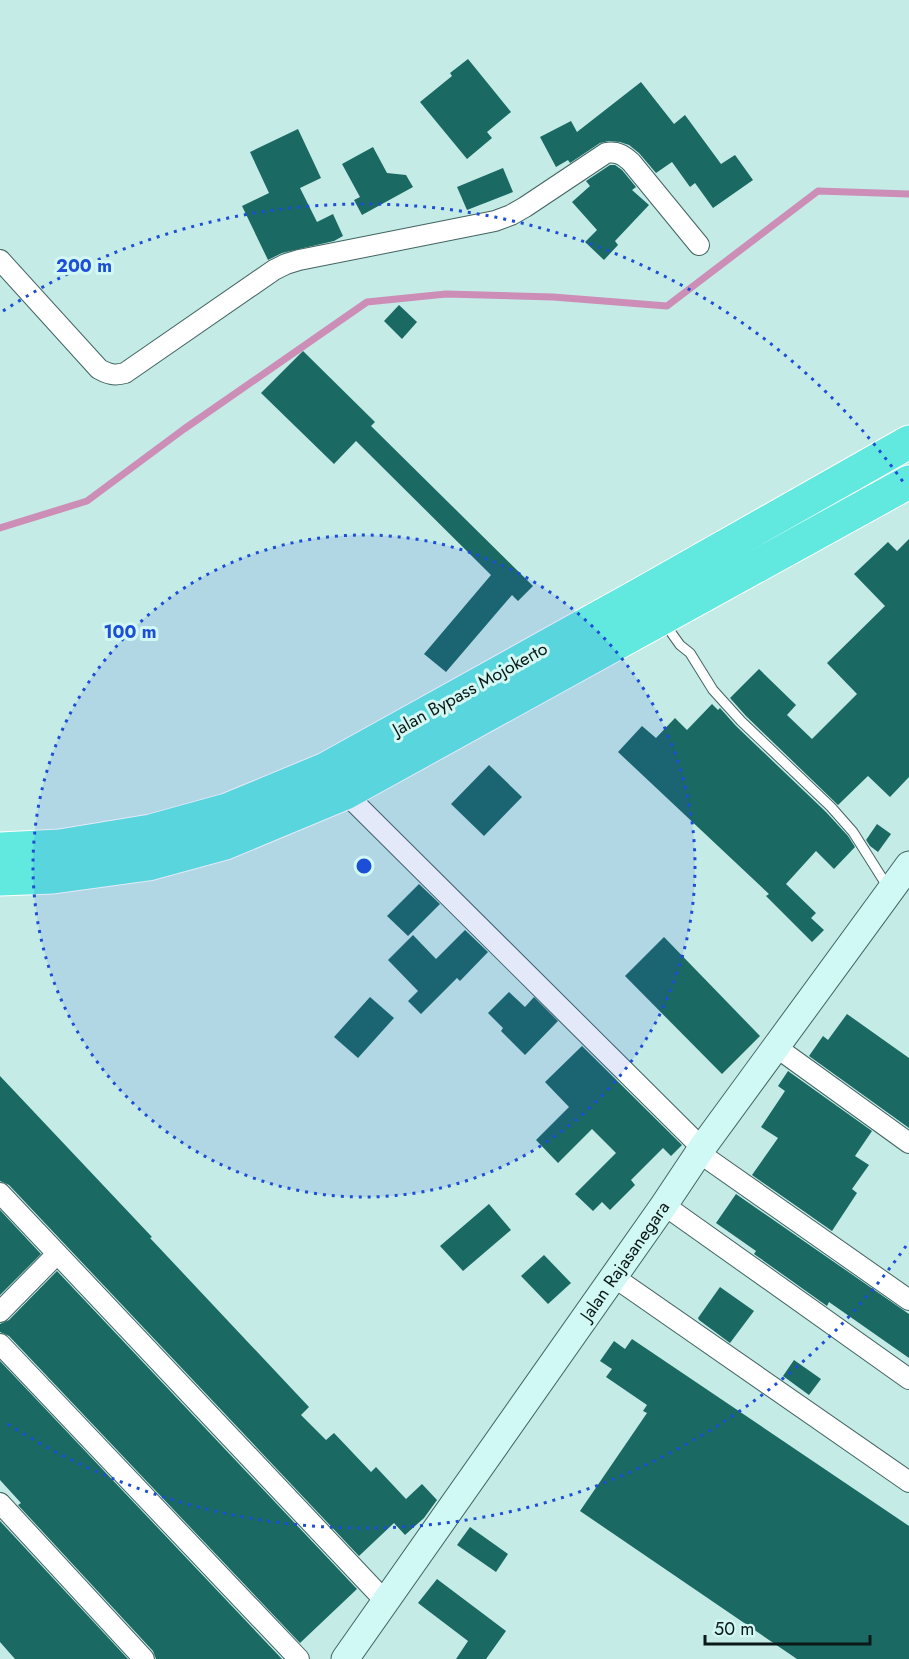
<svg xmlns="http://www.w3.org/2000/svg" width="909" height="1659" font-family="Jost,sans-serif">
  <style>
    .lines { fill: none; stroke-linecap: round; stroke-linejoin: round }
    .stream { stroke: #cc8eb6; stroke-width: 7 }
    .building { fill: #1a6963 }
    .lane-casing { stroke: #426461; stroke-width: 11 }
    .street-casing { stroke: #426461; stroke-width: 22 }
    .secondary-casing { stroke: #426461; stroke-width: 29 }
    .highway-casing { stroke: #fff; stroke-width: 35 }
    .lane { stroke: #fff; stroke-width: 9 }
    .street { stroke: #fff; stroke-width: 20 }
    .secondary { stroke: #d0f8f5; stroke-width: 27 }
    .highway { stroke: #61e9df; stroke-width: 33 }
    .ring { fill: none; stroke: #1d4ed8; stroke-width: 3; stroke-dasharray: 3 6 }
    .labels { text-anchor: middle; stroke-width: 6; stroke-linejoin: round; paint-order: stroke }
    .street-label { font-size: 18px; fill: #0b1918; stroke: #d2f8f4 }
    .centre { fill: #1d4ed8; stroke: #d2f8f4; stroke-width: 3 }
    .ring-label { font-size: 18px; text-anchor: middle; font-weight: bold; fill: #1d4ed8; stroke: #d2f8f4; stroke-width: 6; stroke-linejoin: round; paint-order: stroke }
  </style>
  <rect width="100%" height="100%" fill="#c5ebe7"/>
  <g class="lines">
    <!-- stream -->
    <polyline class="stream" points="0,528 87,501 184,429 367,302 446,294 553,297 667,306 818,191 909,194"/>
  </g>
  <!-- building -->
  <g class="building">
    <polygon points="468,59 511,112 487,132 492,138 467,159 420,102 452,76 450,73"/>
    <polygon points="641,82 674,124 685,115 721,164 735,155 753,180 713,208 695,183 690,187 672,162 656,173 639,153 629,145 620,142 609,141 600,143 570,163 568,160 556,167 540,137 571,121 577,132"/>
    <polygon points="298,129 321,178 300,188 317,222 333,214 343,236 334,241 282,253 268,260 242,206 269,193 250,152"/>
    <polygon points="373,147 387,173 406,175 413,187 362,215 354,200 360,197 342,164"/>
    <polygon points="610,165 615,165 622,170 636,187 632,190 649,205 615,241 618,245 604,260 585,242 597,230 572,202 590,186 586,181"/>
    <polygon points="503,168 513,192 467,210 457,187"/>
    <polygon points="399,305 417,322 402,339 384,321"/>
    <polygon points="303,351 375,422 371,426 533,586 518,601 512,595 446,672 424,654 491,575 356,441 334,464 261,393"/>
    <polygon points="909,539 909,777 890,797 868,776 838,805 746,716 730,698 759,669 796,705 787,715 812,739 857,694 827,663 885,606 854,574 888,542 897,551"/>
    <polygon points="712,704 718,710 720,708 736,726 826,812 848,836 855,847 834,869 816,851 786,884 816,913 811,918 824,930 812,942 766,896 769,894 618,752 642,726 656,738 675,718 687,730"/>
    <polygon points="489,765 522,797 484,836 451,804"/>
    <polygon points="877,824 891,834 878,852 870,846 866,840"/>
    <polygon points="419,884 440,904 408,936 387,916"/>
    <polygon points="465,930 488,952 460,981 457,978 421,1014 408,1001 418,991 388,960 413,935 436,959"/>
    <polygon points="664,937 760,1036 722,1074 625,976"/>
    <polygon points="509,992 525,1007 534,997 558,1021 525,1055 501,1031 503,1028 488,1013"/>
    <polygon points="370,997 394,1018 358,1058 334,1037"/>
    <polygon points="847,1014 909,1058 909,1128 809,1056 823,1036 828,1040"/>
    <polygon points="582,1046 682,1145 671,1156 663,1148 631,1180 635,1185 610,1210 602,1202 593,1211 575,1194 616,1153 592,1129 558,1163 536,1140 569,1107 545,1082"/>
    <polygon points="788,1071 872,1131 855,1156 869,1165 852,1189 857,1193 832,1231 752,1175 778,1138 761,1127 785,1091 778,1086"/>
    <polygon points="0,1076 152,1237 150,1238 309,1407 301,1415 326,1440 334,1433 371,1472 376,1467 406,1499 422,1484 437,1500 424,1518 405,1535 394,1523 359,1556 9,1185 0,1181"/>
    <polygon points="736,1194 909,1314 909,1358 829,1302 827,1306 754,1254 756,1251 716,1223"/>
    <polygon points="489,1204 511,1230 463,1271 440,1246"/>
    <polygon points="0,1210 41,1254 0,1295"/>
    <polygon points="544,1255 571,1283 548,1304 521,1276"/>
    <polygon points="57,1271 357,1589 300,1643 9,1336 0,1332 0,1324 9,1320"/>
    <polygon points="720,1287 754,1311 730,1343 699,1320 698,1318"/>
    <polygon points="632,1339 909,1526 909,1659 797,1659 580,1511 647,1413 643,1411 647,1405 606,1377 612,1369 600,1361 614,1341 625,1349"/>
    <polygon points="794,1360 821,1379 809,1395 783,1376"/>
    <polygon points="0,1361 282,1659 156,1659 153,1651 18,1505 21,1503 0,1480"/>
    <polygon points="0,1521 128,1659 15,1659 0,1642"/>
    <polygon points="470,1527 508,1554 496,1572 457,1545"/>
    <polygon points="437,1579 506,1631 486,1659 456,1659 468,1641 418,1603"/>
  </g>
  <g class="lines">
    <defs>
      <polyline id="lane" points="665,624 680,645 690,653 713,690 741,721 831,807 853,832 889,889"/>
      <g id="street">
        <path d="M 0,260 L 99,369 C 108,374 114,376 125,373 L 274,270 L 286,264 L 299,260 L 495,221 L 511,215 L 525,207 L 606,153 C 617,151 623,155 631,162 L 699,245"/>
        <polyline points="345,793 702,1148"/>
        <polyline points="776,1047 909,1143"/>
        <polyline points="698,1152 909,1300"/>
        <polyline points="0,1193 386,1602"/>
        <polyline points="664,1205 909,1379"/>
        <polyline points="614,1277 909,1482"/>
        <polyline points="0,1312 57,1254"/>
        <polyline points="0,1344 299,1659"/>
        <polyline points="0,1503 144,1659"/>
      </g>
      <polyline id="secondary" points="345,1659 664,1205 702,1148 909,865"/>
      <g id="highway">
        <polyline points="0,849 60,846 151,831 227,810 326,769 641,594 909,442"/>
        <polyline points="0,879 53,877 148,864 225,843 345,793 909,482"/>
      </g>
    </defs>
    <!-- lane casing -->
    <use href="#lane" class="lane-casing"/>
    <!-- street casing -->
    <use href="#street" class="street-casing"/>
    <!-- secondary casing -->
    <use href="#secondary" class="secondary-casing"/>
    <!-- highway casing -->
    <use href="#highway" class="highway-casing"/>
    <!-- lane -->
    <use href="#lane" class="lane"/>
    <!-- street -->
    <use href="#street" class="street"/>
    <!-- secondary -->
    <use href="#secondary" class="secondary"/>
    <!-- highway -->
    <use href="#highway" class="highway"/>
  </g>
  <!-- distance rings -->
  <circle cx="364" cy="866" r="331" fill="#1d4ed8" fill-opacity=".12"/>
  <g class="ring">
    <circle cx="364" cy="866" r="331"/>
    <path d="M906 1246A662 662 0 0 1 3 1421M3 311A662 662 0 0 1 906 486"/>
  </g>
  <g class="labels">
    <!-- street labels -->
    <g class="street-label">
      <text transform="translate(470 689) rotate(-29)" y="6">Jalan Bypass Mojokerto</text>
      <text transform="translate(625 1261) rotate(-55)" y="6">Jalan Rajasanegara</text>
    </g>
  </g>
  <circle cx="364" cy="866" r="9" class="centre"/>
  <g class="ring-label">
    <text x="84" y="272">200 m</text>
    <text x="130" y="638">100 m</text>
  </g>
  <!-- scale -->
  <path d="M705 1635v9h165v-9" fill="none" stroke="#0b1918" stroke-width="3"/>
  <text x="714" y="1635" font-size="18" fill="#0b1918" stroke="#d2f8f4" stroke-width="4.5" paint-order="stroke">50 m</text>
</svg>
